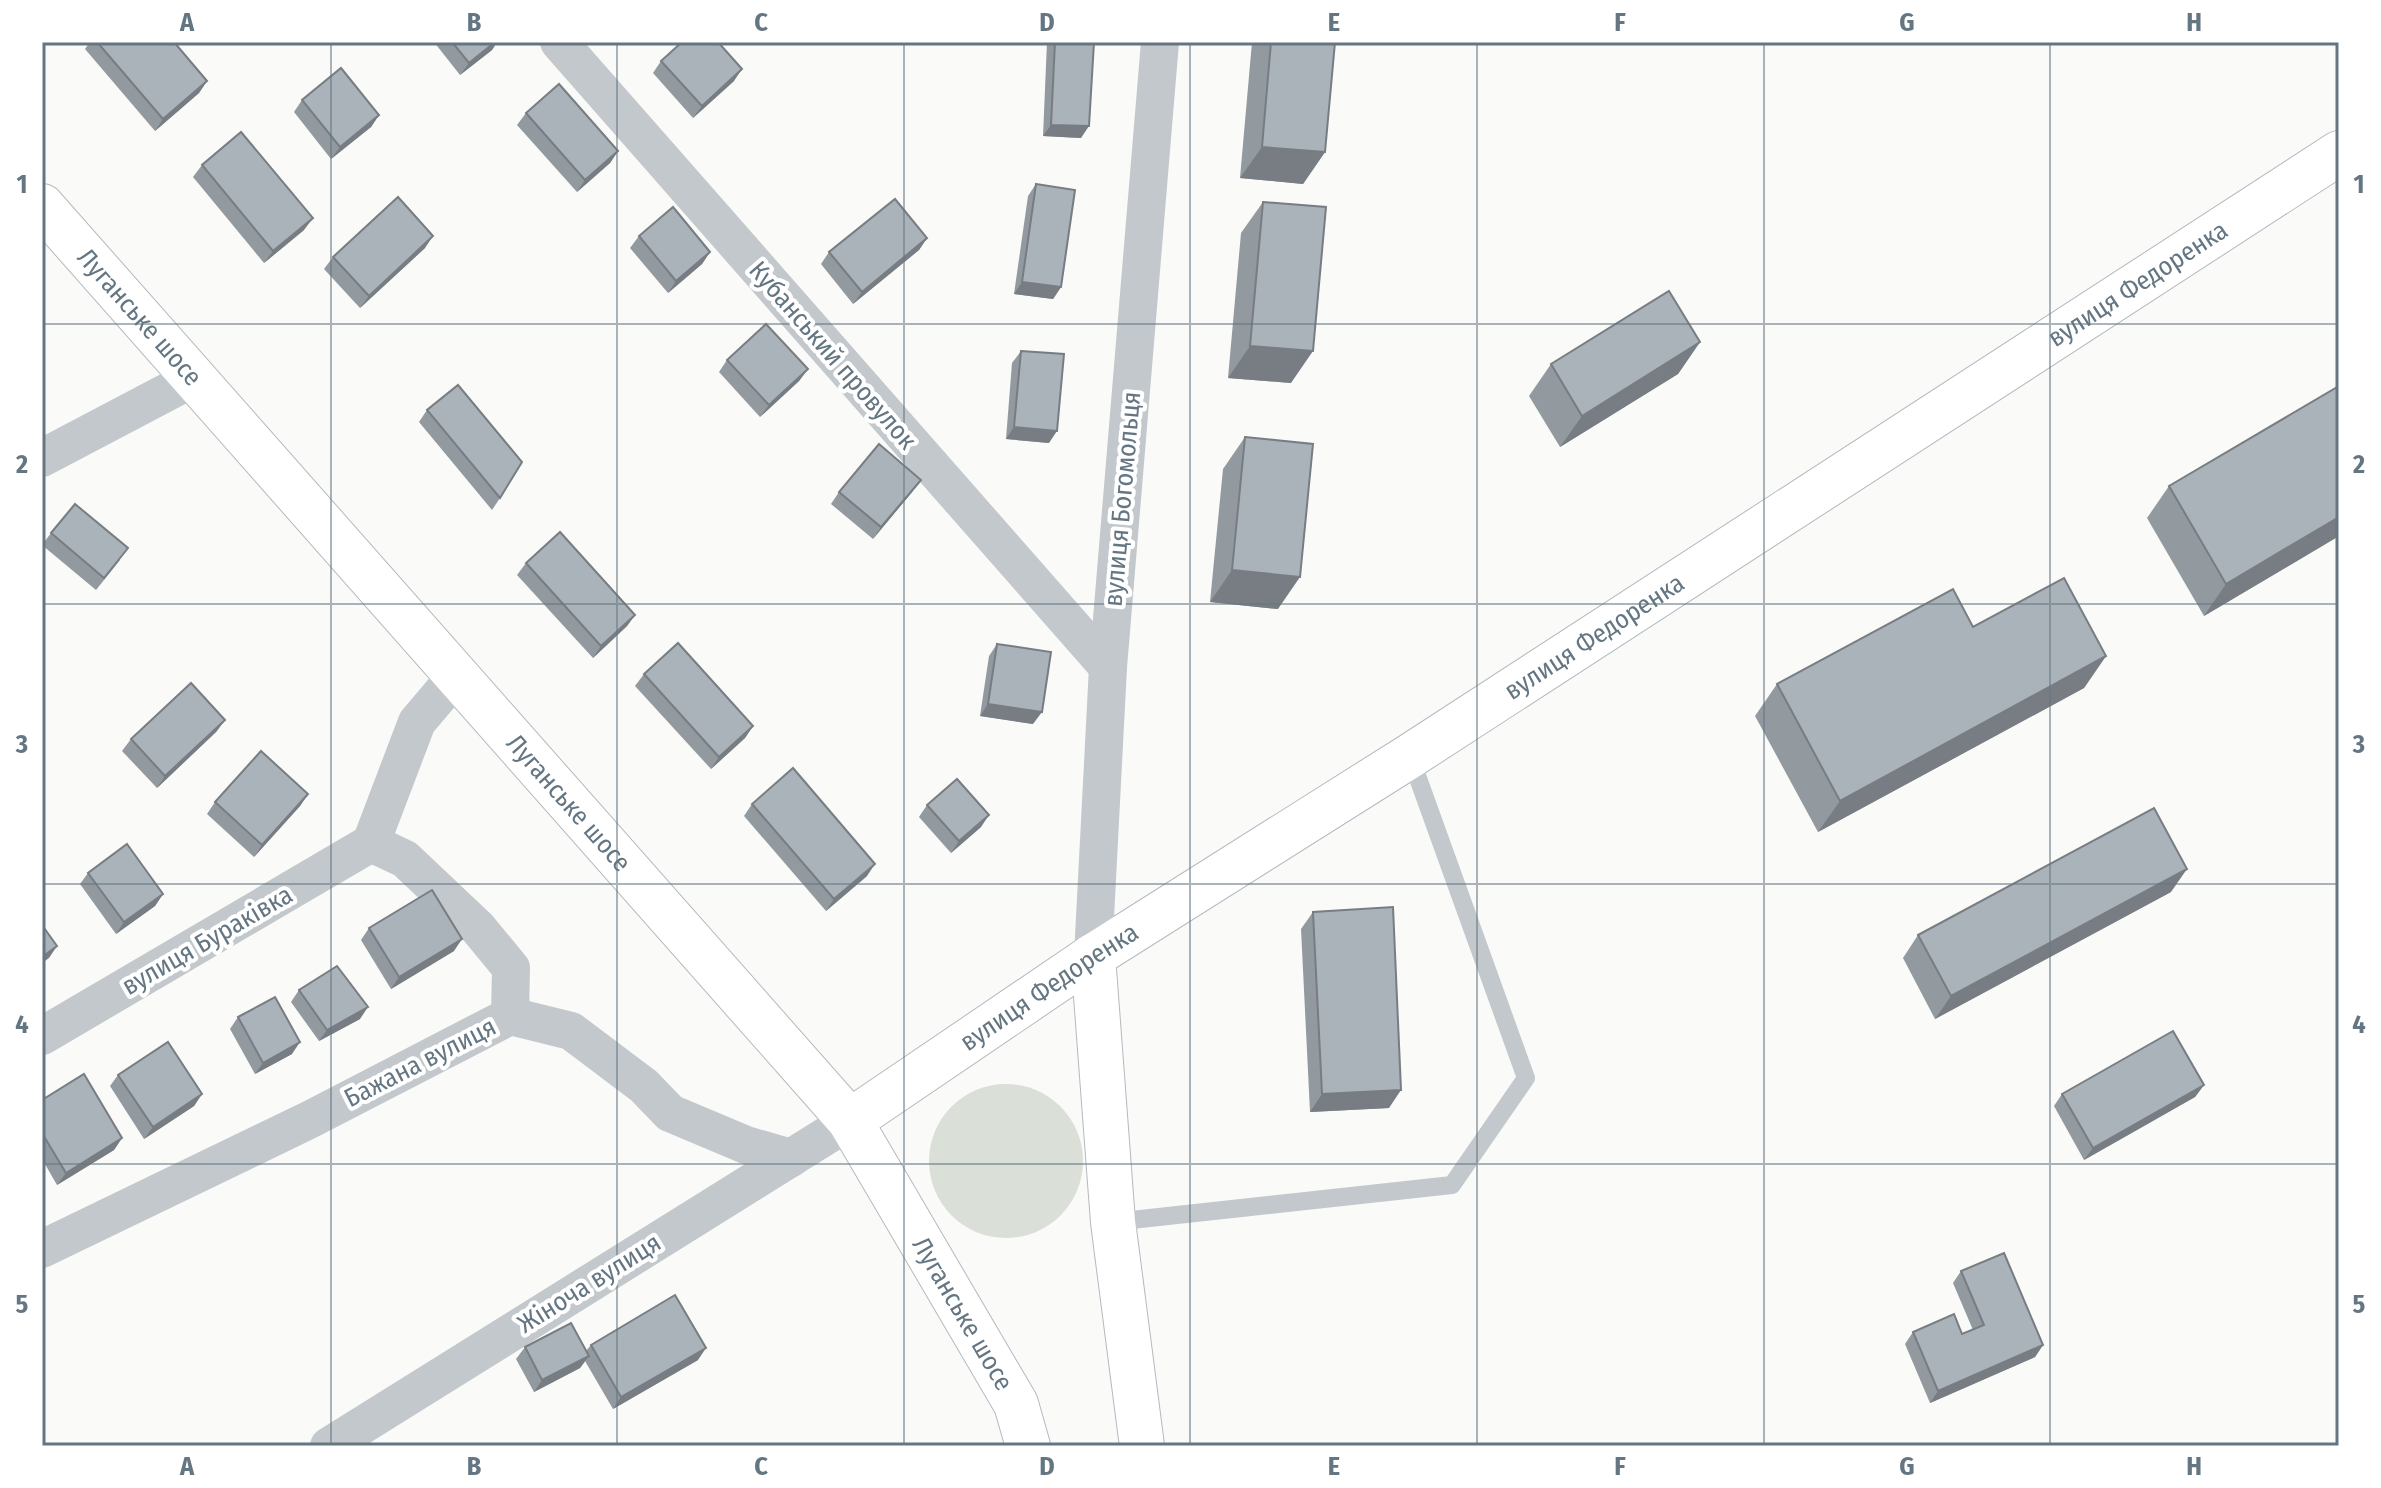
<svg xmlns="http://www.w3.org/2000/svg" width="2381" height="1488" font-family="'Fira Sans Condensed',sans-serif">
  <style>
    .green { fill: #dadfd7 }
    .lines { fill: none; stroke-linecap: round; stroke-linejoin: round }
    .secondary-casing { stroke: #b3babf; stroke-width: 46 }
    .lane { stroke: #c3c8cc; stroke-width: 18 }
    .street { stroke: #c3c8cc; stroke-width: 38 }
    .secondary { stroke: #fff; stroke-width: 44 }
    .wall { fill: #929a9f }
    .shaded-wall { fill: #777d82 }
    .building { fill: #aab3b9; stroke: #777d82; stroke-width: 2 }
    .grid { fill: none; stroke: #657683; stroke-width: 2; stroke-opacity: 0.55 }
    .labels { text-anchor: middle; stroke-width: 8; stroke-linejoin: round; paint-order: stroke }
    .street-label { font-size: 26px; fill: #657683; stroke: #fff }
    .neatline { fill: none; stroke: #657683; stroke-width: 3 }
    .grid-label { font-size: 26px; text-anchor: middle; font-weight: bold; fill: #657683 }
  </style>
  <rect width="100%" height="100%" fill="#fafaf8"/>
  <!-- green -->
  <circle class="green" cx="1006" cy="1161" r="77"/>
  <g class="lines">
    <defs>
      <g id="secondary">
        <path id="s1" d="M 42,206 L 850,1121 L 1016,1404 L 1028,1446"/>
        <polyline points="1093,956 1113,1222 1142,1446"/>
        <path id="s2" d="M 850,1121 L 1093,956 L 1410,756 L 2339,153"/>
      </g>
    </defs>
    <!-- secondary casing -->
    <use href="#secondary" class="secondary-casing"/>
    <!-- lane -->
    <polyline class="lane" points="1113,1222 1452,1185 1526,1078 1410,756"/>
    <!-- street -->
    <g class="street">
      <polyline points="559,42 1108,667"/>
      <polyline points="42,458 194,378"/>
      <polyline points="371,843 405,859 478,928 511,968 510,1016"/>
      <polyline points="371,843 417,722 457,675"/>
      <polyline points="1093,956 1108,667 1160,42"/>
      <polyline points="42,1036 371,843"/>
      <polyline points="42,1249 311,1119 510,1016 571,1031 644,1086 670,1113 746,1145 791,1158"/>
      <polyline points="329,1446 850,1121"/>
    </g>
    <!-- secondary -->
    <use href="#secondary" class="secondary"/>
  </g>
  <!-- wall -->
  <g class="wall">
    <polygon points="90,42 174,42 207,81 199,93 155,131 85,49"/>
    <polygon points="434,42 497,42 492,50 460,75"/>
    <polygon points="1047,42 1094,42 1081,138 1043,136"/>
    <polygon points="1252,42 1335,42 1325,152 1303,184 1240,178"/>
    <polygon points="661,61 734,81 693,118 653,73"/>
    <polygon points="302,100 379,115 371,127 331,159 294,112"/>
    <polygon points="526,113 618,151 610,163 577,192 517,125"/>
    <polygon points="202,165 304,230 264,263 193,177"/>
    <polygon points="1036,184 1061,287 1053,299 1014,294 1028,196"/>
    <polygon points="1263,202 1291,383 1228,378 1241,233"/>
    <polygon points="639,236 710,252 702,264 668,293 630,248"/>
    <polygon points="927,238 919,250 853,304 821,264 829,252"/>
    <polygon points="425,248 360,308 324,269 333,257"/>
    <polygon points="1700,342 1678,374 1560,447 1529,396 1551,364"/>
    <polygon points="1021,351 1049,443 1006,439 1012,363"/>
    <polygon points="727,360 808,369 799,381 760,417 719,372"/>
    <polygon points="427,410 500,498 492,510 419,422"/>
    <polygon points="1245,437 1278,609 1210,602 1223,469"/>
    <polygon points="2169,486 2339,536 2204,616 2147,518"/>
    <polygon points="839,492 912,492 873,539 831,504"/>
    <polygon points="51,533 120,560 96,590 42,545"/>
    <polygon points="526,563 635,615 627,626 593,658 517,575"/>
    <polygon points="1973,627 2106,656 2084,688 1818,832 1755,716 1777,684"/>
    <polygon points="997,644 1033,724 980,716 989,656"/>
    <polygon points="644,674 753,726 745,738 711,769 635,686"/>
    <polygon points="225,720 216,732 157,788 122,751 131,739"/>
    <polygon points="308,794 300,806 254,857 207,814 215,802"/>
    <polygon points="752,804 867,876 826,911 744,816"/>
    <polygon points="927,805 981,827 951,853 919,817"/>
    <polygon points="88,873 163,894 155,906 116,934 80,884"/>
    <polygon points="2171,892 1935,1019 1903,958 1918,935"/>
    <polygon points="1313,912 1389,1108 1310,1112 1301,929"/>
    <polygon points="369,928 454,951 391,989 361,940"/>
    <polygon points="299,990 360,1019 319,1041 291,1002"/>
    <polygon points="238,1017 292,1054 255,1074 230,1029"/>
    <polygon points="118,1075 202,1094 194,1106 144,1139 110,1086"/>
    <polygon points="2204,1085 2195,1097 2084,1160 2054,1106 2062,1094"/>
    <polygon points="42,1100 122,1138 114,1150 57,1185 42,1159"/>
    <polygon points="1961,1271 2043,1345 2035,1357 1930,1403 1905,1344 1913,1332 1962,1334 1973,1330 1953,1283"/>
    <polygon points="591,1345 698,1360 613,1409 585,1361 580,1368 534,1392 516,1359 525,1347 586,1351"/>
  </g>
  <!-- shaded-wall -->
  <g class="shaded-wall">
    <polygon points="495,42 497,42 492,50 460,75 469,63"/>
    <polygon points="742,69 734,81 693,118 702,106"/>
    <polygon points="207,81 199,93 155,131 163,119"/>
    <polygon points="379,115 371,127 331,159 340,147"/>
    <polygon points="1051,125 1089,126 1081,138 1043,136"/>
    <polygon points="1262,147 1325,152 1303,184 1240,178"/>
    <polygon points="618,151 610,163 577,192 585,180"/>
    <polygon points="313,218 304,230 264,263 273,251"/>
    <polygon points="433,236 425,248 360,308 369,296"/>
    <polygon points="927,238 919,250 853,304 862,292"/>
    <polygon points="710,252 702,264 668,293 676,281"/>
    <polygon points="1022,282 1061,287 1053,299 1014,294"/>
    <polygon points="1700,342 1678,374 1560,447 1582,416"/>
    <polygon points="1250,346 1313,351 1291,383 1228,378"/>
    <polygon points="808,369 799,381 760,417 769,405"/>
    <polygon points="1014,427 1057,431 1049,443 1006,439"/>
    <polygon points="921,480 912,492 873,539 881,527"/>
    <polygon points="2339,517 2339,536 2204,616 2226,584"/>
    <polygon points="1232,570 1300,577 1278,609 1210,602"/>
    <polygon points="635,615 627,626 593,658 601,646"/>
    <polygon points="2106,656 2084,688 1818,832 1840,801"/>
    <polygon points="988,704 1042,712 1033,724 980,716"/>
    <polygon points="225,720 216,732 157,788 165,776"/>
    <polygon points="753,726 745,738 711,769 719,757"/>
    <polygon points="308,794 300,806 254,857 262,845"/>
    <polygon points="989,815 981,827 951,853 959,841"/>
    <polygon points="875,864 867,876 826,911 834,899"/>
    <polygon points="2187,869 2171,892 1935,1019 1951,996"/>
    <polygon points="163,894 155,906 116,934 124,922"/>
    <polygon points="462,939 454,951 391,989 399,977"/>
    <polygon points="57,946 49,958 42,963 42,957"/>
    <polygon points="368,1007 360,1019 319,1041 327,1030"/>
    <polygon points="300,1042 292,1054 255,1074 263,1063"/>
    <polygon points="2204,1085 2195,1097 2084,1160 2093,1148"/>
    <polygon points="1401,1090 1389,1108 1310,1112 1322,1094"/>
    <polygon points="202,1094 194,1106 144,1139 153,1127"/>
    <polygon points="122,1138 114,1150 57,1185 66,1173"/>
    <polygon points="2043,1345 2035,1357 1930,1403 1938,1391"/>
    <polygon points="706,1348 698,1360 613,1409 621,1397"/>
    <polygon points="589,1356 580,1368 534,1392 542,1380"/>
  </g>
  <!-- building -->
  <g class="building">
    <polygon points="97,42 174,42 207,81 163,119"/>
    <polygon points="452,42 495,42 469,63"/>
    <polygon points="682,42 718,42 742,69 702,106 661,61"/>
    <polygon points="1055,42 1094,42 1089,126 1051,125"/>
    <polygon points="1271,42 1335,42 1325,152 1262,147"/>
    <polygon points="341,68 379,115 340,147 302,100"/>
    <polygon points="559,84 618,151 585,180 526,113"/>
    <polygon points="241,132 313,218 273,251 202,165"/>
    <polygon points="1036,184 1075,190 1061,287 1022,282"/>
    <polygon points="398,197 433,236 369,296 333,257"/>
    <polygon points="895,199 927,238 862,292 829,252"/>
    <polygon points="1263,202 1326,207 1313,351 1250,346"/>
    <polygon points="673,207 710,252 676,281 639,236"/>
    <polygon points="1669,291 1700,342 1582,416 1551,364"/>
    <polygon points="766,324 808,369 769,405 727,360"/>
    <polygon points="1021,351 1064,354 1057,431 1014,427"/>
    <polygon points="458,385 522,462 500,498 427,410"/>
    <polygon points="2339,386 2339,517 2226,584 2169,486"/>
    <polygon points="1245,437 1313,444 1300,577 1232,570"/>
    <polygon points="879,444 921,480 881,527 839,492"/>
    <polygon points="75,504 128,548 104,578 51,533"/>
    <polygon points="560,532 635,615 601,646 526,563"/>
    <polygon points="2064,578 2106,656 1840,801 1777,684 1953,589 1973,627"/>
    <polygon points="678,643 753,726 719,757 644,674"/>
    <polygon points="997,644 1051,652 1042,712 988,704"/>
    <polygon points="191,683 225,720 165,776 131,739"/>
    <polygon points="261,751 308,794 262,845 215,802"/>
    <polygon points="793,768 875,864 834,899 752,804"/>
    <polygon points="957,779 989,815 959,841 927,805"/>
    <polygon points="2154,808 2187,869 1951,996 1918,935"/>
    <polygon points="127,844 163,894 124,922 88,873"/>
    <polygon points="432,890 462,939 399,977 369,928"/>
    <polygon points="1393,907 1401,1090 1322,1094 1313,912"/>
    <polygon points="42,925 57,946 42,957"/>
    <polygon points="337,966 368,1007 327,1030 299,990"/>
    <polygon points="275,997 300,1042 263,1063 238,1017"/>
    <polygon points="2173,1031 2204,1085 2093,1148 2062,1094"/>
    <polygon points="168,1042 202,1094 153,1127 118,1075"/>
    <polygon points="84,1074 122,1138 66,1173 42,1133 42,1100"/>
    <polygon points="2004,1253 2043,1345 1938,1391 1913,1332 1954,1314 1962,1334 1984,1325 1961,1271"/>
    <polygon points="675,1295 706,1348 621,1397 591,1345"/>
    <polygon points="571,1323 589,1356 542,1380 525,1347"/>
  </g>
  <!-- grid -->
  <path class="grid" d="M 331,42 L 331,1446M 617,42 L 617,1446M 904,42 L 904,1446M 1190,42 L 1190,1446M 1477,42 L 1477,1446M 1764,42 L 1764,1446M 2050,42 L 2050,1446M 42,324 L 2339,324M 42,604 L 2339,604M 42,884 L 2339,884M 42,1164 L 2339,1164"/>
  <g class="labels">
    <!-- street labels -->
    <g class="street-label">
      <text dy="9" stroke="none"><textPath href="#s2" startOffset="1536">вулиця Федоренка</textPath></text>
      <text dy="9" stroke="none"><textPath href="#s1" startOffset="148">Луганське шосе</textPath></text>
      <text transform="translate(833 355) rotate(49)" y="9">Кубанський провулок</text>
      <text transform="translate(1122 499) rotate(-85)" y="9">вулиця Богомольця</text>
      <text dy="9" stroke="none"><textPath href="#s2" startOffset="888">вулиця Федоренка</textPath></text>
      <text dy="9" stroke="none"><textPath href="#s1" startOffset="796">Луганське шосе</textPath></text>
      <text transform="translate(207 940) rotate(-30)" y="9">вулиця Бураківка</text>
      <text dy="9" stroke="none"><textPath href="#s2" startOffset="240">вулиця Федоренка</textPath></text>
      <text transform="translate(420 1062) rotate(-27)" y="9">Бажана вулиця</text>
      <text transform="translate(589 1283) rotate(-32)" y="9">Жіноча вулиця</text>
      <text dy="9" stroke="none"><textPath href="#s1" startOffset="1444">Луганське шосе</textPath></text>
    </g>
  </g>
  <!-- border -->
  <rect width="2381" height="1488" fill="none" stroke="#ffffff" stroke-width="88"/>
  <rect x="44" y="44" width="2293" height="1400" class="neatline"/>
  <g class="grid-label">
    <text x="187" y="31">A</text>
    <text x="474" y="31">B</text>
    <text x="761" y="31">C</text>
    <text x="1047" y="31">D</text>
    <text x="1334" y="31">E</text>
    <text x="1620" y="31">F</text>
    <text x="1907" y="31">G</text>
    <text x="2194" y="31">H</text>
    <text x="22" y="193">1</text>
    <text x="2359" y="193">1</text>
    <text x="22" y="473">2</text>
    <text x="2359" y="473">2</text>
    <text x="22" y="753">3</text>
    <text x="2359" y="753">3</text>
    <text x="22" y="1033">4</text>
    <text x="2359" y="1033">4</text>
    <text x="22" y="1313">5</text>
    <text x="2359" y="1313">5</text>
    <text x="187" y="1475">A</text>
    <text x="474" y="1475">B</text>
    <text x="761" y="1475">C</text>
    <text x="1047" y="1475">D</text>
    <text x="1334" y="1475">E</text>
    <text x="1620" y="1475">F</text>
    <text x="1907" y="1475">G</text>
    <text x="2194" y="1475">H</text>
  </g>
</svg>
